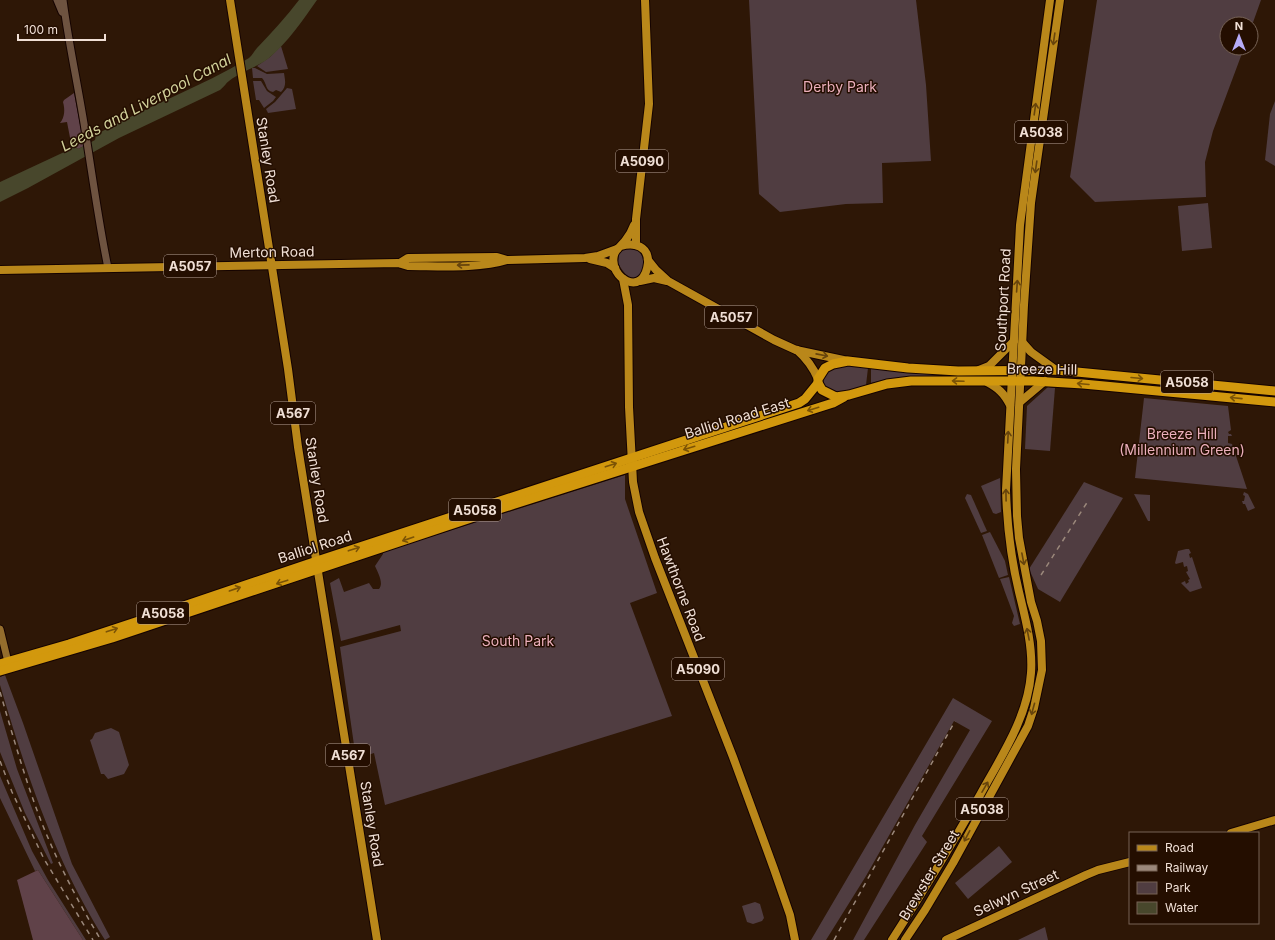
<svg xmlns="http://www.w3.org/2000/svg" width="1275" height="940" font-family="Inter,sans-serif">
  <style>
    .green { fill: #503d41 }
    .forest { fill: #604249 }
    .water { fill: #48472c }
    .lines { fill: none; stroke-linecap: round; stroke-linejoin: round }
    .tertiary-casing { stroke: #150300; stroke-width: 9 }
    .secondary-casing { stroke: #150300; stroke-width: 9 }
    .primary-casing { stroke: #150300; stroke-width: 10 }
    .trunk-casing { stroke: #150300; stroke-width: 11 }
    .tertiary { stroke: #6e5340; stroke-width: 7 }
    .secondary { stroke: #946d2d; stroke-width: 7 }
    .primary { stroke: #b9871a; stroke-width: 8 }
    .trunk { stroke: #d2980d; stroke-width: 9 }
    .rail { stroke: #9b887b; stroke-width: 1.5; stroke-dasharray: 5 5; stroke-linecap: butt }
    .oneway { stroke: #67440c }
    .oneway2 { stroke: #7b5306 }
    .labels { text-anchor: middle; stroke-width: 3; stroke-linejoin: round; paint-order: stroke }
    .shield { fill: #240e00; stroke: #b3a095; stroke-width: 1 }
    .shield-label { font-size: 13px; font-weight: bold; fill: #f0dfd5 }
    .park-label { font-size: 14px; fill: #ebafbb; stroke: #240e00 }
    .street-label { font-size: 14px; fill: #f0dfd5; stroke: #240e00 }
    .water-label { font-size: 15px; font-style: italic; fill: #d1d099; stroke: #240e00 }
  </style>
  <rect width="100%" height="100%" fill="#2e1706"/>
  <!-- green -->
  <g class="green">
    <polygon points="749,0 916,0 926,85 931,161 882,163 883,203 846,204 780,212 759,194"/>
    <polygon points="1097,0 1261,0 1251,28 1251,24 1227,24 1227,48 1244,48 1213,131 1205,162 1206,197 1095,202 1070,177"/>
    <polygon points="281,46 288,69 266,72 257,66 270,57"/>
    <path d="M 252,68 L 255,68 L 267,74 L 284,73 C 285,80 287,86 281,92 L 276,90 L 273,92 C 265,91 267,83 262,78 L 253,78 Z"/>
    <polygon points="253,81 261,81 267,91 276,97 273,101 264,108 259,100 256,100"/>
    <polygon points="287,88 292,89 296,109 268,113 266,109 275,102"/>
    <polygon points="1275,101 1275,166 1265,160 1270,114"/>
    <polygon points="1208,203 1212,248 1182,251 1178,206"/>
    <path d="M 625,248 L 636,249 C 644,255 644,261 643,271 L 641,271 L 642,273 C 631,285 623,272 618,263 L 619,254 Z"/>
    <path d="M 835,366 L 861,366 L 868,368 L 866,385 C 852,390 842,396 828,388 C 823,385 823,380 824,374 Z"/>
    <polygon points="871,368 946,375 904,377 888,379 871,383"/>
    <polygon points="1048,387 1055,388 1050,451 1025,449 1027,406"/>
    <polygon points="1144,398 1228,406 1231,430 1228,432 1229,434 1231,434 1232,436 1228,436 1228,443 1232,444 1247,489 1135,478"/>
    <path d="M 625,475 L 625,499 L 657,593 L 630,603 L 672,716 L 385,805 L 374,753 L 356,759 L 340,647 L 401,631 L 400,625 L 341,641 L 330,583 L 339,578 L 344,592 L 369,583 L 373,589 L 379,589 C 384,583 378,573 375,566 L 383,554 L 383,552 Z"/>
    <polygon points="1000,478 1001,512 996,514 993,513 981,486"/>
    <polygon points="1084,482 1123,498 1060,602 1038,589 1029,569"/>
    <polygon points="1244,492 1248,494 1255,508 1248,511 1245,504 1243,504 1242,501 1244,501 1245,496 1243,495"/>
    <polygon points="967,494 971,495 987,531 981,533 965,498"/>
    <polygon points="1134,494 1150,495 1150,521 1148,521"/>
    <polygon points="990,532 1005,561 1008,575 999,578 982,535"/>
    <polygon points="1186,549 1189,549 1191,553 1189,554 1190,558 1192,557 1202,588 1190,592 1181,583 1185,581 1186,584 1189,582 1188,580 1190,579 1186,572 1188,571 1187,566 1184,567 1183,562 1176,564 1175,563 1178,551"/>
    <polygon points="1009,577 1020,624 1014,626 1012,623 1014,616 1000,579"/>
    <path d="M 5,675 L 23,723 L 72,864 L 110,937 L 105,940 C 55,861 26,773 0,685 L 0,677 Z"/>
    <polygon points="953,698 992,721 922,836 927,842 864,940 853,940 915,825 970,730 954,721 866,876 826,940 811,940"/>
    <polygon points="0,711 17,769 53,863 51,864 25,813 0,752"/>
    <polygon points="111,728 119,732 129,765 124,774 108,779 104,774 101,774 90,740 92,739 95,733"/>
    <polygon points="0,776 32,851 48,880 86,940 83,940 38,870 35,871 0,798"/>
    <polygon points="999,846 1012,862 968,899 955,883"/>
    <polygon points="755,902 760,904 764,918 762,921 753,924 747,922 742,906"/>
    <polygon points="1045,927 1048,940 1018,940"/>
  </g>
  <!-- forest -->
  <g class="forest">
    <path d="M 74,93 L 84,146 L 78,149 L 75,147 L 72,148 L 67,122 L 60,123 C 65,117 65,109 63,102 L 64,100 Z"/>
    <polygon points="38,870 83,940 33,940 17,880"/>
  </g>
  <!-- water -->
  <path class="water" d="M 299,0 L 317,0 C 303,20 288,42 269,58 C 256,68 242,71 229,81 C 226,83 224,87 220,90 L 119,138 L 28,188 L 0,202 L 0,182 L 75,147 L 78,149 L 95,140 L 96,135 L 99,133 C 148,106 201,87 249,58 C 253,55 254,51 257,48 C 272,32 286,17 299,0 Z"/>
  <g class="lines">
    <defs>
      <g id="tertiary">
        <polyline points="57,0 62,12"/>
        <path d="M 63,0 C 69,46 79,90 86,136 C 93,180 99,224 108,268"/>
      </g>
      <polyline id="secondary" points="0,629 9,666"/>
      <g id="primary">
        <polyline points="230,0 288,369 298,447 377,940"/>
        <polyline points="636,245 636,219 649,104 645,0"/>
        <path d="M 621,246 C 634,242 649,246 648,263 C 644,299 608,278 614,255 C 615,250 621,246 625,241 C 629,236 632,231 634,225"/>
        <polyline points="590,259 607,263 615,268"/>
        <polyline points="648,260 656,270 668,281 774,340 796,350 848,361"/>
        <polyline points="400,263 408,258 497,257 507,260 585,258 598,256 617,249"/>
        <path d="M 0,270 L 398,263 L 408,266 C 438,266 479,269 507,260"/>
        <polyline points="623,279 628,305 629,407 633,482 639,512 655,558 733,757 774,869 790,915 795,940"/>
        <polyline points="640,281 654,278 667,281"/>
        <polyline points="1023,343 1031,352 1056,370"/>
        <path d="M 797,350 C 807,359 813,367 818,379"/>
        <polyline points="979,370 989,366 1014,341"/>
        <path d="M 987,382 C 998,388 1004,393 1010,405"/>
        <polyline points="1020,402 1045,381"/>
        <polyline points="1231,833 1275,820"/>
        <path d="M 892,940 C 923,892 952,844 980,795 C 1001,757 1028,717 1031,673 C 1033,646 1025,617 1019,592 C 1011,559 1007,524 1006,490 L 1020,225 L 1050,0"/>
        <polyline points="905,940 925,910 953,863 1028,726 1034,708 1042,670 1041,641 1037,621 1031,602 1019,538 1017,516 1016,469 1024,305 1031,203 1060,0"/>
        <polyline points="946,940 1086,875 1098,870 1130,862"/>
      </g>
      <g id="trunk">
        <polyline points="1275,391 1056,370 958,371 908,368 848,361 833,364 825,368 818,379 818,383 822,390 836,397 849,395 887,384 911,381 1033,381 1083,384 1275,402"/>
        <polyline points="0,664 69,644 166,612 317,561 799,403 805,399 818,383"/>
        <polyline points="0,671 112,638 477,516 833,403 844,397"/>
      </g>
    </defs>
    <!-- tertiary casing -->
    <use href="#tertiary" class="tertiary-casing"/>
    <!-- secondary casing -->
    <use href="#secondary" class="secondary-casing"/>
    <!-- primary casing -->
    <use href="#primary" class="primary-casing"/>
    <!-- trunk casing -->
    <use href="#trunk" class="trunk-casing"/>
    <!-- tertiary -->
    <use href="#tertiary" class="tertiary"/>
    <!-- secondary -->
    <use href="#secondary" class="secondary"/>
    <!-- primary -->
    <use href="#primary" class="primary"/>
    <!-- trunk -->
    <use href="#trunk" class="trunk"/>
    <!-- rail -->
    <g class="rail">
      <polyline points="1041,575 1088,501"/>
      <path d="M 0,692 C 13,736 26,783 43,826 C 59,865 79,904 101,940"/>
      <polyline points="0,761 12,792 44,859 93,940"/>
      <polyline points="834,940 955,721"/>
    </g>
  </g>
  <!-- one-way arrows -->
  <defs><path id="oneway-shaft" d="M-6 0H5M1.5-3L5.5 0L1.5 3" fill="none" stroke-width="1.6" stroke-linecap="round" stroke-linejoin="round"/></defs>
  <g class="oneway">
    <use href="#oneway-shaft" transform="translate(1054 39) rotate(98)"/>
    <use href="#oneway-shaft" transform="translate(1035 109) rotate(-82)"/>
    <use href="#oneway-shaft" transform="translate(1036 167) rotate(98)"/>
    <use href="#oneway-shaft" transform="translate(463 265) rotate(179)"/>
    <use href="#oneway-shaft" transform="translate(1017 286) rotate(-86)"/>
    <use href="#oneway-shaft" transform="translate(822 355) rotate(11)"/>
    <use href="#oneway-shaft" transform="translate(1008 437) rotate(-87)"/>
    <use href="#oneway-shaft" transform="translate(1006 495) rotate(-91)"/>
    <use href="#oneway-shaft" transform="translate(1023 559) rotate(79)"/>
    <use href="#oneway-shaft" transform="translate(1028 634) rotate(-101)"/>
    <use href="#oneway-shaft" transform="translate(1033 709) rotate(105)"/>
    <use href="#oneway-shaft" transform="translate(985 787) rotate(-60)"/>
    <use href="#oneway-shaft" transform="translate(967 836) rotate(118)"/>
  </g>
  <g class="oneway2">
    <use href="#oneway-shaft" transform="translate(1137 378) rotate(5)"/>
    <use href="#oneway-shaft" transform="translate(958 381) rotate(-178)"/>
    <use href="#oneway-shaft" transform="translate(1083 384) rotate(-175)"/>
    <use href="#oneway-shaft" transform="translate(1236 398) rotate(-174)"/>
    <use href="#oneway-shaft" transform="translate(813 409) rotate(163)"/>
    <use href="#oneway-shaft" transform="translate(689 448) rotate(163)"/>
    <use href="#oneway-shaft" transform="translate(611 465) rotate(-18)"/>
    <use href="#oneway-shaft" transform="translate(408 539) rotate(161)"/>
    <use href="#oneway-shaft" transform="translate(354 549) rotate(-18)"/>
    <use href="#oneway-shaft" transform="translate(282 582) rotate(162)"/>
    <use href="#oneway-shaft" transform="translate(235 589) rotate(-19)"/>
    <use href="#oneway-shaft" transform="translate(112 630) rotate(-18)"/>
  </g>
  <g class="labels">
    <!-- shield labels -->
    <g class="shield">
      <rect x="1015" y="121" width="52" height="22" rx="3"/>
      <rect x="616" y="150" width="52" height="22" rx="3"/>
      <rect x="164" y="255" width="52" height="22" rx="3"/>
      <rect x="705" y="306" width="52" height="22" rx="3"/>
      <rect x="1161" y="371" width="52" height="22" rx="3"/>
      <rect x="271" y="402" width="44" height="22" rx="3"/>
      <rect x="449" y="499" width="52" height="22" rx="3"/>
      <rect x="137" y="602" width="52" height="22" rx="3"/>
      <rect x="672" y="658" width="52" height="22" rx="3"/>
      <rect x="326" y="744" width="44" height="22" rx="3"/>
      <rect x="956" y="798" width="52" height="22" rx="3"/>
    </g>
    <g class="shield-label">
      <text x="1041" y="137">A5038</text>
      <text x="642" y="166">A5090</text>
      <text x="190" y="271">A5057</text>
      <text x="731" y="322">A5057</text>
      <text x="1187" y="387">A5058</text>
      <text x="293" y="418">A567</text>
      <text x="475" y="515">A5058</text>
      <text x="163" y="618">A5058</text>
      <text x="698" y="674">A5090</text>
      <text x="348" y="760">A567</text>
      <text x="982" y="814">A5038</text>
    </g>
    <!-- park labels -->
    <g class="park-label">
      <text x="840" y="92">Derby Park</text>
      <text x="1182" y="439">Breeze Hill<tspan x="1182" dy="16">(Millennium Green)</tspan></text>
      <text x="518" y="646">South Park</text>
    </g>
    <!-- street labels -->
    <g class="street-label">
      <text transform="translate(268 160) rotate(81)" y="5">Stanley Road</text>
      <text transform="translate(272 252) rotate(-1)" y="5">Merton Road</text>
      <text transform="translate(1003 300) rotate(-87)" y="5">Southport Road</text>
      <text transform="translate(1042 369) rotate(1)" y="5">Breeze Hill</text>
      <text transform="translate(737 418) rotate(-17)" y="5">Balliol Road East</text>
      <text transform="translate(317 480) rotate(81)" y="5">Stanley Road</text>
      <text transform="translate(315 547) rotate(-18)" y="5">Balliol Road</text>
      <text transform="translate(681 589) rotate(69)" y="5">Hawthorne Road</text>
      <text transform="translate(372 824) rotate(81)" y="5">Stanley Road</text>
      <text transform="translate(929 875) rotate(-59)" y="5">Brewster Street</text>
      <text transform="translate(1016 893) rotate(-25)" y="5">Selwyn Street</text>
    </g>
    <!-- water labels -->
    <g class="water-label">
      <text transform="translate(146 103) rotate(-28)" y="5">Leeds and Liverpool Canal</text>
    </g>
  </g>
  <!-- legend -->
  <rect x="1129" y="832" width="130" height="92" fill="#240e00" stroke="#766255"/>
  <rect x="1137" y="845" width="20" height="6" fill="#b9871a" stroke="#766255"/>
  <text x="1165" y="852" font-size="12" fill="#f0dfd5">Road</text>
  <rect x="1137" y="865" width="20" height="6" fill="#9b887b" stroke="#766255"/>
  <text x="1165" y="872" font-size="12" fill="#f0dfd5">Railway</text>
  <rect x="1137" y="882" width="20" height="12" fill="#503d41" stroke="#766255"/>
  <text x="1165" y="892" font-size="12" fill="#f0dfd5">Park</text>
  <rect x="1137" y="902" width="20" height="12" fill="#48472c" stroke="#766255"/>
  <text x="1165" y="912" font-size="12" fill="#f0dfd5">Water</text>
  <!-- north arrow -->
  <g transform="translate(1239 36)"><circle r="19" fill="#240e00" stroke="#766255"/>
  <path d="M0-3L7 15L0 10L-7 15Z" fill="#b6acf8"/>
  <text y="-6" font-size="11" font-weight="bold" text-anchor="middle" fill="#f0dfd5">N</text>
  </g>
  <!-- scale -->
  <path d="M18 34v6h87v-6" fill="none" stroke="#f0dfd5" stroke-width="2"/>
  <text x="24" y="34" font-size="12" fill="#f0dfd5" stroke="#240e00" stroke-width="3" paint-order="stroke">100 m</text>
</svg>
